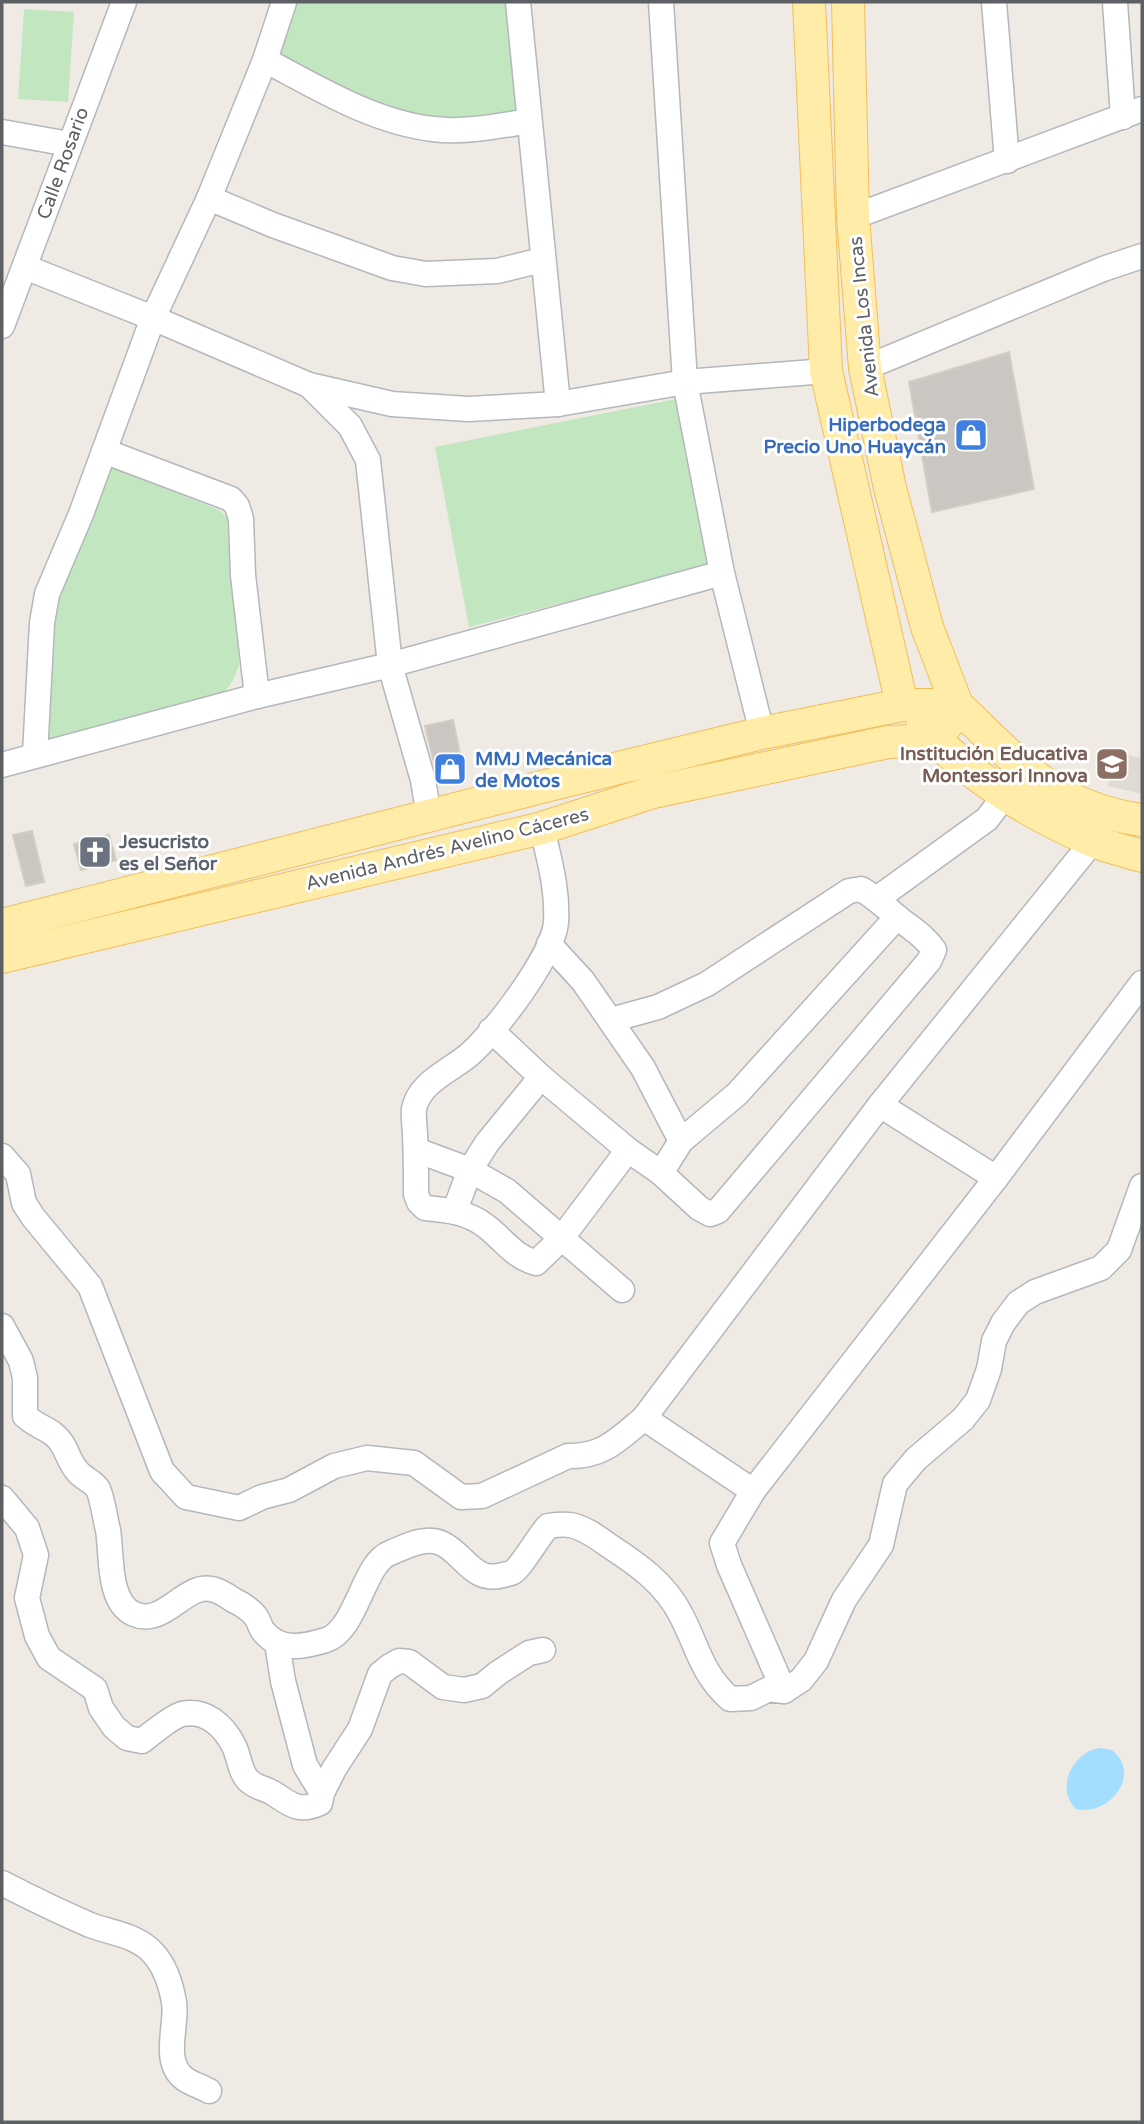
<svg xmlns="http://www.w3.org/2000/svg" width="1144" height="2124" font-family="'Varela Round',sans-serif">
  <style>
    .education { fill: #dfdad2 }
    .green { fill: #c2e6c0 }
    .water { fill: #a3ddff }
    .building { fill: #cac6c1; stroke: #d3cdc2; stroke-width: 2 }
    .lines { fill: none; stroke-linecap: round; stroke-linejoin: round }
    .minor-casing { stroke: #b4b7bb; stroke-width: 27 }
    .major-casing { stroke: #f3be58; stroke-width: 34 }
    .minor { stroke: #fff; stroke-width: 24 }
    .major { stroke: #ffeca8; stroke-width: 32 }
    .labels { text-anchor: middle; stroke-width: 6; stroke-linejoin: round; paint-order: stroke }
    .street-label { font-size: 19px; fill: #5c6065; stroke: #fff }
    .shop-label { font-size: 19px; font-weight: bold; fill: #366cbe; stroke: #fff; text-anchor: end }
    .education-label { font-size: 19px; font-weight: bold; fill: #785e54; stroke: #fff; text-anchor: end }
    .worship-label { font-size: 19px; font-weight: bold; fill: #5b616d; stroke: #fff; text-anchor: start }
  </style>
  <rect width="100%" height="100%" fill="#efebe4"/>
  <!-- education -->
  <polygon class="education" points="1116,752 1142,758 1142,794 1108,786"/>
  <!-- green -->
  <g class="green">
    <path d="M 290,2 L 512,2 L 521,111 C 491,116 461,122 431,120 C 385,116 315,76 272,56 Z"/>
    <polygon points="24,9 74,12 68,102 18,99"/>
    <polygon points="676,399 709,565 469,627 435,447"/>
    <path d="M 112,466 L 219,510 L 232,523 L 235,533 L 239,665 C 234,680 230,689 216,697 L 41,746 L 55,596 Z"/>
  </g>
  <!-- water -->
  <path class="water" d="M 1101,1748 L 1112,1750 C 1143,1775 1108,1817 1076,1809 C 1054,1788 1074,1750 1101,1748 Z"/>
  <!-- building -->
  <g class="building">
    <polygon points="1009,352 1034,489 932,512 909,382"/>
    <polygon points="453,720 464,773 438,779 425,726"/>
    <polygon points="32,831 44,882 26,886 13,835"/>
    <polygon points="109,835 116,860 81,870 74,844"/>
  </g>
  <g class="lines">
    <defs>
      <g id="minor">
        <polyline points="518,2 558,404"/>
        <polyline points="661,2 685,382 722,573 762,733"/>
        <polyline points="994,2 1007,161"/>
        <polyline points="1115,2 1123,117"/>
        <path d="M 265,60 C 318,88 373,122 433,129 C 465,133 498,126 529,121"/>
        <polyline points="2,132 69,144"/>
        <polyline points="209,198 273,225 392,268 426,274 497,271 542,260"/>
        <polyline points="853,217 1142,109"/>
        <polyline points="25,267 153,318 309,385 392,404 468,409 558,404 685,382 826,371"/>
        <polyline points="2,326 124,2"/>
        <polyline points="865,368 1103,269 1142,256"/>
        <polyline points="309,385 350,426 368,460 390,665 423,780 429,816"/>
        <polyline points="104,451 231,499 237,506 241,519 243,575 257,696"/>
        <polyline points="35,755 42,623 47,594 81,514 153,318 209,198 265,60 284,2"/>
        <polyline points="2,765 257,696 390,665 722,573"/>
        <path d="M 542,828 C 549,859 558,889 556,922 C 554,955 495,1032 470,1054 C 452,1070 419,1082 414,1109 C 413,1117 415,1127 415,1136 C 416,1155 416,1175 416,1194 L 419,1202 L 425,1208 C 447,1210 469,1212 487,1227 C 505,1241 513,1256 536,1263 L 561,1239 L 628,1150"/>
        <polyline points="878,898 987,819 1006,794"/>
        <polyline points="549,944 583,981 643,1068 681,1141"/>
        <path d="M 491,1030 L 541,1077 L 628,1150 L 661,1173 L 699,1208 L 710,1214 L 718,1211 L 929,961 L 934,950 C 924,935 910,928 896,916 C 884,906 875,897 861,889 L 849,891 L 707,984 L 658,1007 L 611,1020"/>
        <polyline points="880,1105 996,1178"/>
        <polyline points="416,1150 470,1170 507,1191 622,1290"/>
        <path d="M 2,1156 L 18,1174 L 24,1203 L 33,1217 L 90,1286 L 162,1471 L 186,1497 L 239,1508 L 262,1497 L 289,1490 L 334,1466 L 367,1458 L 414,1463 L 461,1497 L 482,1496 L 568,1456 C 603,1457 619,1439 644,1418 L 880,1105 L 1093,841"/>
        <polyline points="661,1173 681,1141 737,1094 897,917"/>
        <polyline points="455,1210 470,1170 487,1143 541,1077"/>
        <path d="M 2,1326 L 21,1361 L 25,1378 L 25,1416 C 34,1424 43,1427 52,1433 C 68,1445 66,1459 78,1472 C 83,1478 94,1482 98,1489 C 103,1500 105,1519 108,1530 C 112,1553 107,1602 134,1614 C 164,1627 184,1584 211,1589 C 219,1590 229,1597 235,1601 C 242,1604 252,1611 256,1617 C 259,1621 260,1627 263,1631 C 280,1652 303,1647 326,1640 C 357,1630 363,1563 390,1553 C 405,1547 424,1536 441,1543 C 464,1553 473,1584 503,1575 C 506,1574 510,1574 513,1572 C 521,1567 539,1536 548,1526 C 555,1525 563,1524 570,1525 C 583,1527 597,1537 608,1545 C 637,1564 665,1583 681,1615 C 698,1647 701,1673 730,1699 L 751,1698 L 769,1689 L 784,1691 L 801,1680 L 816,1661 L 844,1600 L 881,1545 L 895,1484 L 916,1459 L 963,1419 L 978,1400 L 989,1369 L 994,1341 L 1003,1323 L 1018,1303 L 1035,1292 L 1101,1268 L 1119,1250 L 1142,1186"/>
        <polyline points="644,1418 753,1491"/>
        <path d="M 2,1498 L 27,1528 L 36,1555 L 27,1598 L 37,1636 L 49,1658 L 95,1689 L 101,1708 L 114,1727 L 127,1738 L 142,1741 C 151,1734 171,1717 182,1714 C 206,1709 224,1726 234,1746 C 239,1756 240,1772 248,1780 C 257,1789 267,1788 276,1795 C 292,1806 301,1812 320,1803 L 322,1793 L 305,1765 L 283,1681 L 277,1643"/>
        <polyline points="784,1691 729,1565 722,1543 753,1491 996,1178 1142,983"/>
        <polyline points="322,1793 334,1769 360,1729 380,1674 390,1666 399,1661 409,1662 443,1687 464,1690 482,1686 498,1673 529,1653 543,1650"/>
        <path d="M 2,1883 C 31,1898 60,1912 90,1925 C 111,1933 137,1935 153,1953 C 165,1966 171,1985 174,2002 C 178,2025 161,2062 185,2079 C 192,2084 202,2087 209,2091"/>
      </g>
      <g id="major">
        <polyline points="809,2 826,371 902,705"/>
        <polyline points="848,2 853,217 865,368 890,488 927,627 957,705"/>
        <path d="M 922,727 C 969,775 1029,814 1091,840 C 1107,847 1125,851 1142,856"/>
        <path d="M 2,925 L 561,782 L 762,733 L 902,705 L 957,705 C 1016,762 1057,809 1142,820"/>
        <polyline points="2,957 542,828 653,792 888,742 935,740 951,719 957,705"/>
      </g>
    </defs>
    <!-- minor casing -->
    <use href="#minor" class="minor-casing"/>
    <!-- major casing -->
    <use href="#major" class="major-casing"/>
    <!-- minor -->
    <use href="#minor" class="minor"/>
    <!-- major -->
    <use href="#major" class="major"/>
  </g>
  <!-- icons -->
  <defs>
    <symbol id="shop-square" viewBox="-11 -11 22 22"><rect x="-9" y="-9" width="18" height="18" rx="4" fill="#3f7fe0" stroke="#fff"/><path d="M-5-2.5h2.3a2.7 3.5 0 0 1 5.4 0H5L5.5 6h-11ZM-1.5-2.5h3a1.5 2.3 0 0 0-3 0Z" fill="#fff"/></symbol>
    <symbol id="school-square" viewBox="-11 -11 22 22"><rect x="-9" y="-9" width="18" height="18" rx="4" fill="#8d6e63" stroke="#fff"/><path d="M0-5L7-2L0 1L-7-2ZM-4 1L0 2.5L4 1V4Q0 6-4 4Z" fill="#fff"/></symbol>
    <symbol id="church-square" viewBox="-11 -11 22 22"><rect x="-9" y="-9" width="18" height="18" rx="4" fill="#6b7280" stroke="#fff"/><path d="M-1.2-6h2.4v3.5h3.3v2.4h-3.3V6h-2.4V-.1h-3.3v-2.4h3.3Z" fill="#fff"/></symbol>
  </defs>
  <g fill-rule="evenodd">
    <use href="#shop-square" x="952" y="416" width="38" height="38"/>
    <use href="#school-square" x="1093" y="745" width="38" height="38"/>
    <use href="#shop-square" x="431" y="750" width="38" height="38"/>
    <use href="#church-square" x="76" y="833" width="38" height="38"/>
  </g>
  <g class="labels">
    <!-- street labels -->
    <g class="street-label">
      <text transform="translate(62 163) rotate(-70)" y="7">Calle Rosario</text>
      <text transform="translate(863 317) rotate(-96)" y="7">Avenida Los Incas</text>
      <text transform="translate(447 848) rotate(-14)" y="7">Avenida Andrés Avelino Cáceres</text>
    </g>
    <!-- shop labels -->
    <g class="shop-label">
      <text x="946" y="431">Hiperbodega<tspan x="946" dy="22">Precio Uno Huaycán</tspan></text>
      <text x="475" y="765" text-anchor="start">MMJ Mecánica<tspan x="475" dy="22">de Motos</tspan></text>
    </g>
    <!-- education labels -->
    <g class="education-label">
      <text x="1088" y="760">Institución Educativa<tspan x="1088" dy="22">Montessori Innova</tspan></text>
    </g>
    <!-- worship labels -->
    <g class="worship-label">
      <text x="119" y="848">Jesucristo<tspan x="119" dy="22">es el Señor</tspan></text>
    </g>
  </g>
  <!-- border -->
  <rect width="1144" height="2124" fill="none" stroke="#5c6065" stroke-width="7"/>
</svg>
